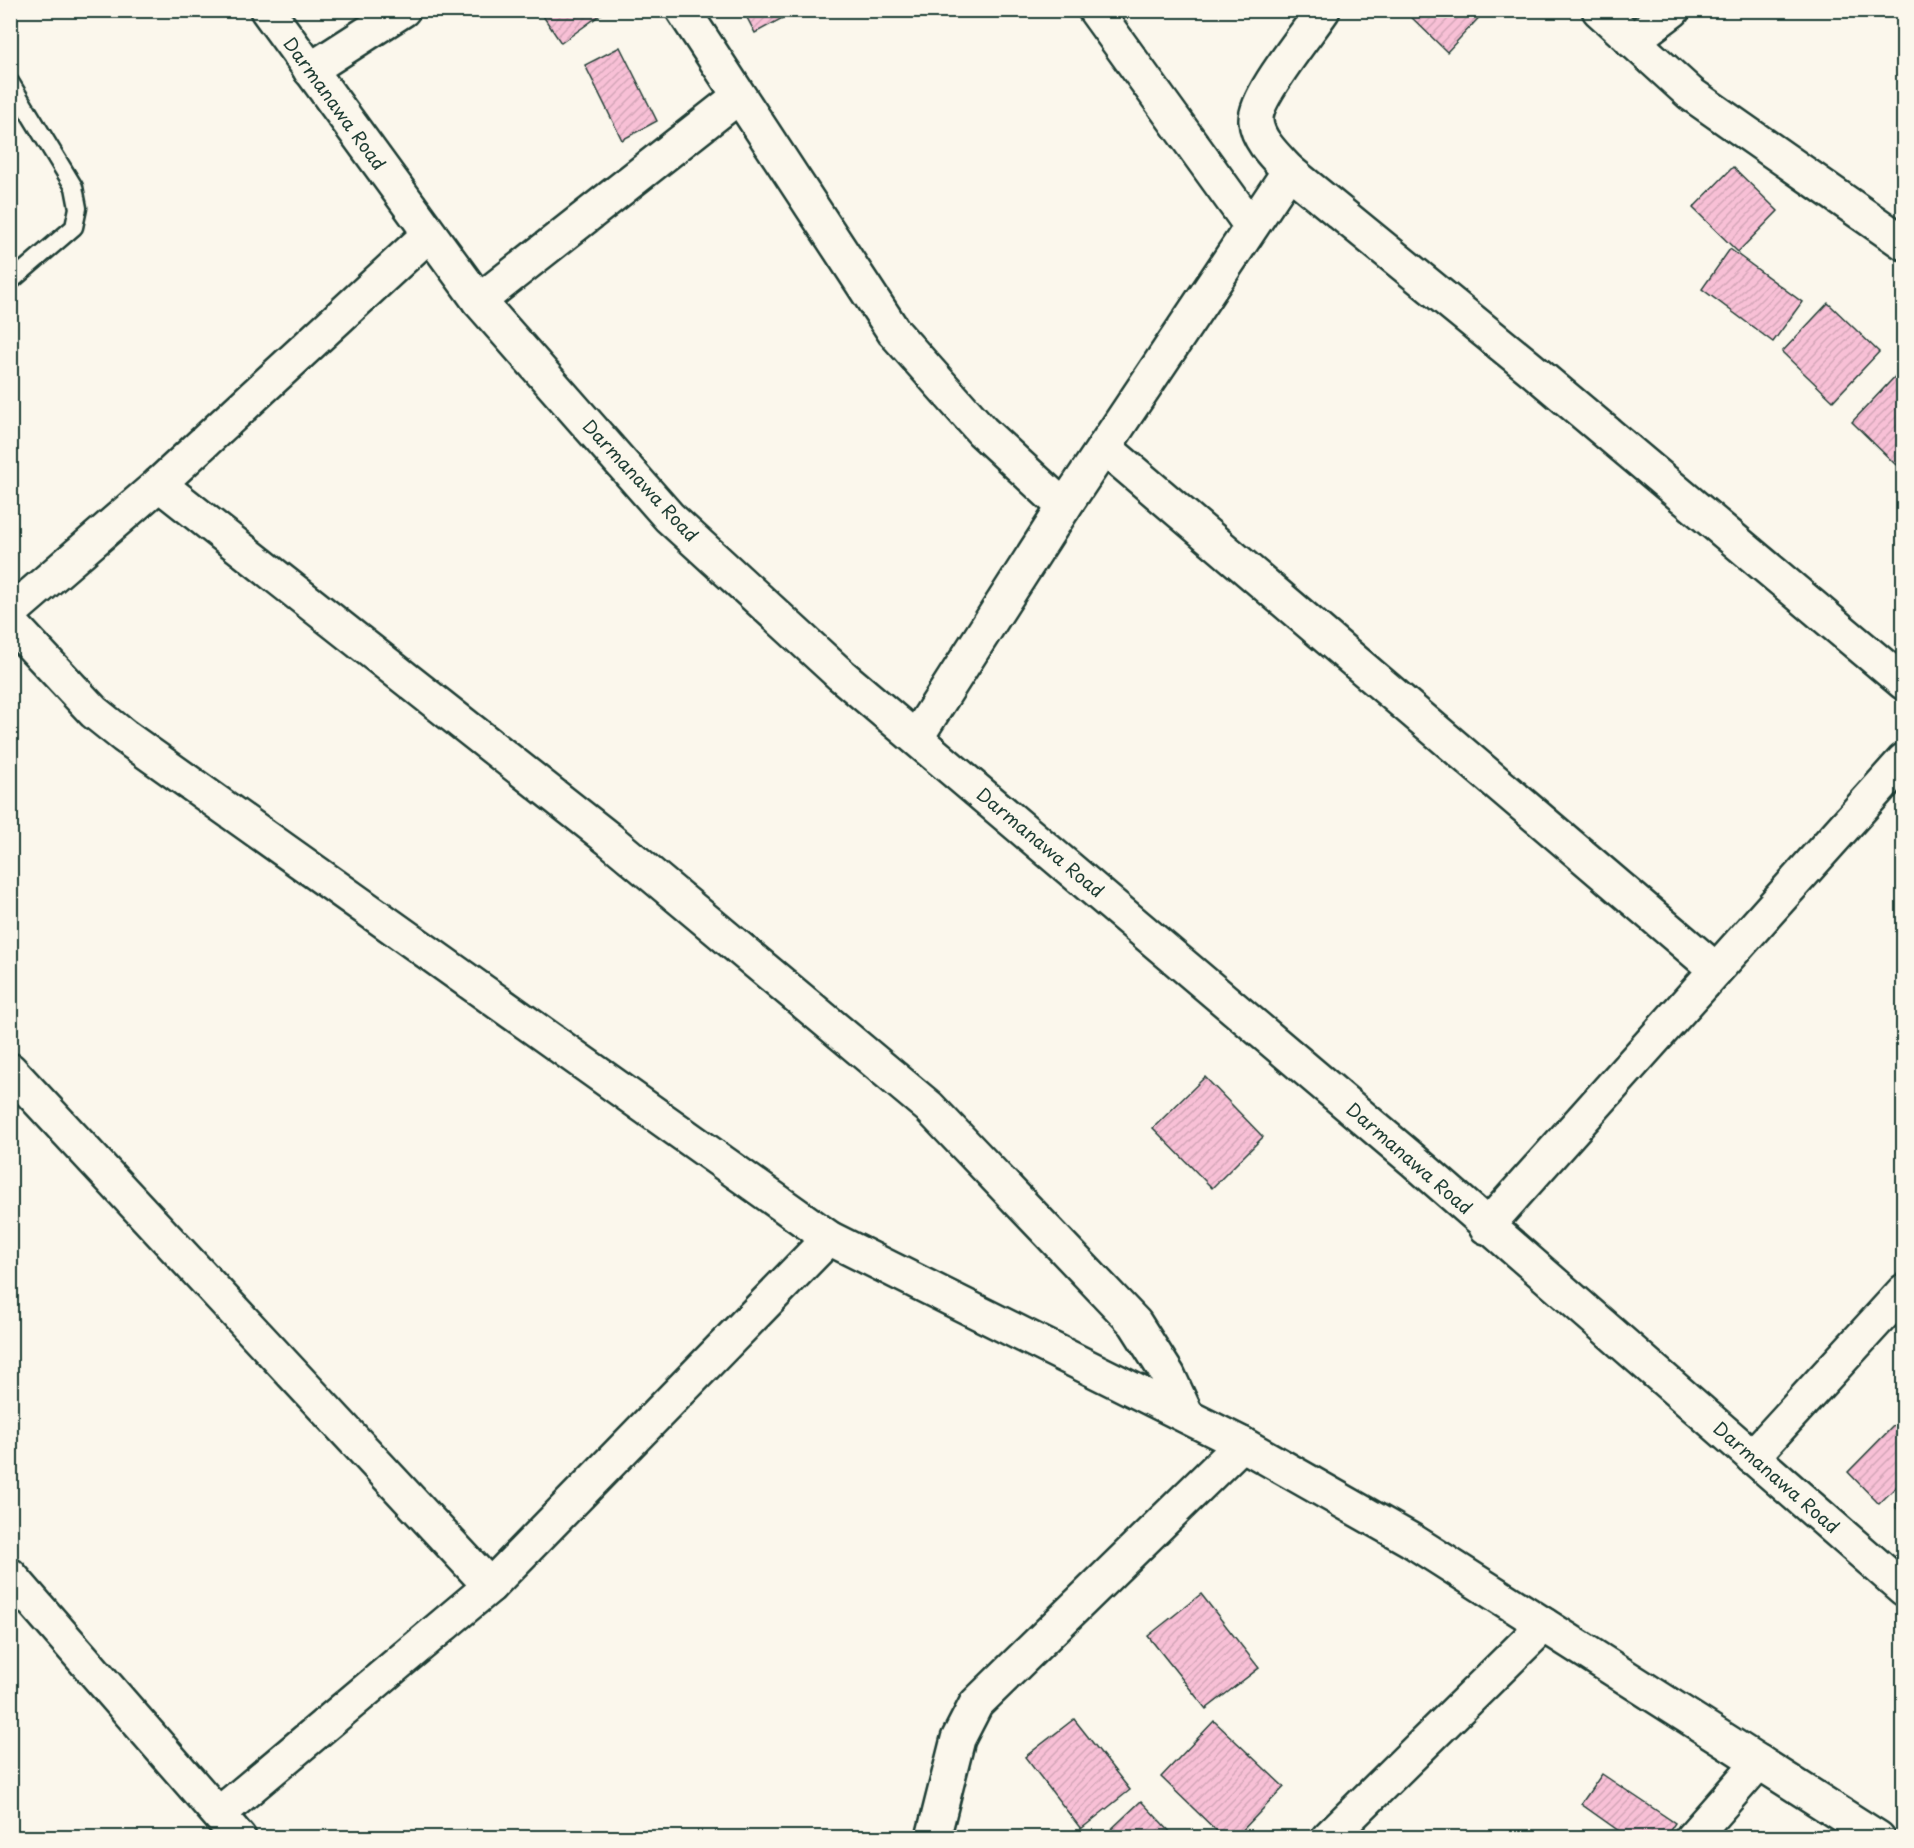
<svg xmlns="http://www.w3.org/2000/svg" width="1914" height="1848" font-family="'Playpen Sans',sans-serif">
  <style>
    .building { fill: url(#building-hatch); stroke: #1f3d34; stroke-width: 1.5 }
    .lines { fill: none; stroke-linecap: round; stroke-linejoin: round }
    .lane-casing { stroke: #1f3d34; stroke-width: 21 }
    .street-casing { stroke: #1f3d34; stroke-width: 38 }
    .secondary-casing { stroke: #1f3d34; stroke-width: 38 }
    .lane { stroke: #fbf7ec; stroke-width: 16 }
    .street { stroke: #fbf7ec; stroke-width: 33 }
    .secondary { stroke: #fbf7ec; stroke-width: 33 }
    .labels { text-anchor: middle; stroke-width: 5; stroke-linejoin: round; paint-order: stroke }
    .street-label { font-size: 18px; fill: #1f3d34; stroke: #fbf7ec }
  </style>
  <defs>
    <pattern id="building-hatch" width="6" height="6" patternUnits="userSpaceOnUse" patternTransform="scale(1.5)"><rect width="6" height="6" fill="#f8c0d6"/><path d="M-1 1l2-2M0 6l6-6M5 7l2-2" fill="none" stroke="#d4a6b8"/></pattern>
  </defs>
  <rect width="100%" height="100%" fill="#fbf7ec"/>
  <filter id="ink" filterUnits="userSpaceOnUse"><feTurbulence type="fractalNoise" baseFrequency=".0167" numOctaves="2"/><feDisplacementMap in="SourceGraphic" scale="12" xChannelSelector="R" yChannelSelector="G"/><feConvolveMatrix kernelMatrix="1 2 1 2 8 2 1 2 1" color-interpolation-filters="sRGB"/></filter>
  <g filter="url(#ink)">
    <!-- building -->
    <g class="building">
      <polygon points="539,10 607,10 561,43"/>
      <polygon points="743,10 797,10 755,33"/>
      <polygon points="1404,10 1486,10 1447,52"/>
      <polygon points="620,47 657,121 622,140 585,65"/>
      <polygon points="1733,167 1778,211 1738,252 1693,208"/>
      <polygon points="1730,249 1802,302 1773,342 1702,289"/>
      <polygon points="1828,303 1879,352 1833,401 1782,352"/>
      <polygon points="1904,367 1904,457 1896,465 1852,422"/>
      <polygon points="1205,1077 1263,1137 1212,1188 1153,1128"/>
      <polygon points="1902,1417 1904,1419 1904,1515 1896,1508 1898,1485 1879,1504 1848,1472"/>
      <polygon points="1201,1594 1259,1668 1206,1709 1148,1636"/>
      <polygon points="1074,1719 1130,1790 1081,1829 1025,1757"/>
      <polygon points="1214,1721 1284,1787 1235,1838 1224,1838 1161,1777"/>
      <polygon points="1602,1774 1675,1823 1665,1838 1629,1838 1581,1804"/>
      <polygon points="1141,1801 1176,1838 1106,1838 1104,1836"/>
    </g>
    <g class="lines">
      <defs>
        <polyline id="lane" points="10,82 74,187 78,208 74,227 10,282"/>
        <g id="street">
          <polyline points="683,10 894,332 982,431 1064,507"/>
          <polyline points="1095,10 1251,226"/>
          <path d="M 1323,10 C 1308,33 1254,97 1256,121 C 1257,140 1277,158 1289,171 L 1530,368 L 1904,683"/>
          <polyline points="1599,10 1691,94 1904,243"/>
          <polyline points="1632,41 1673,10"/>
          <polyline points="310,70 403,10"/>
          <polyline points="479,301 738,97"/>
          <polyline points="1104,447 1715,969"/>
          <polyline points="159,484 609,839 929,1107 1135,1323 1168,1375 1187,1416"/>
          <polyline points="10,613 159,484 429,234"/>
          <polyline points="10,622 94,712 124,736 829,1238 1242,1444 1411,1540 1878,1838"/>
          <polyline points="916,738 1064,507 1289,171"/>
          <polyline points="10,1070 490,1586"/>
          <polyline points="1486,1227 1904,760"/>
          <polyline points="1752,1457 1904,1291"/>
          <polyline points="10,1575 239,1838"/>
          <polyline points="219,1814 490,1586 829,1238"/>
          <polyline points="933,1838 958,1739 976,1704 1242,1444"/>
          <polyline points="1328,1838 1544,1625"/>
          <polyline points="1692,1838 1759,1762"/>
        </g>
        <polyline id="secondary" points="267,10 479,301 669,517 841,675 1413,1160 1904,1589"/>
      </defs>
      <!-- lane casing -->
      <use href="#lane" class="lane-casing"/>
      <!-- street casing -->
      <use href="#street" class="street-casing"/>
      <!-- secondary casing -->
      <use href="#secondary" class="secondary-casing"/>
      <!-- lane -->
      <use href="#lane" class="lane"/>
      <!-- street -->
      <use href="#street" class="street"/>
      <!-- secondary -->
      <use href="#secondary" class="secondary"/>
    </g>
  </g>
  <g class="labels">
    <!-- street labels -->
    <g class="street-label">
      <text transform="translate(334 104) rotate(54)" y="6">Darmanawa Road</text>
      <text transform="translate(640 481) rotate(47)" y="6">Darmanawa Road</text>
      <text transform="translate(1040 843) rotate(40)" y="6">Darmanawa Road</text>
      <text transform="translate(1409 1159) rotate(41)" y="6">Darmanawa Road</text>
      <text transform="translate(1776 1478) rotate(41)" y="6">Darmanawa Road</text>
    </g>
  </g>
  <!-- margin -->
  <rect width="1914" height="1848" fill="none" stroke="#fbf7ec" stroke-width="36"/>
  <rect x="18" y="18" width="1878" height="1812" fill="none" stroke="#1f3d34" stroke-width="2" filter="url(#ink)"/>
</svg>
